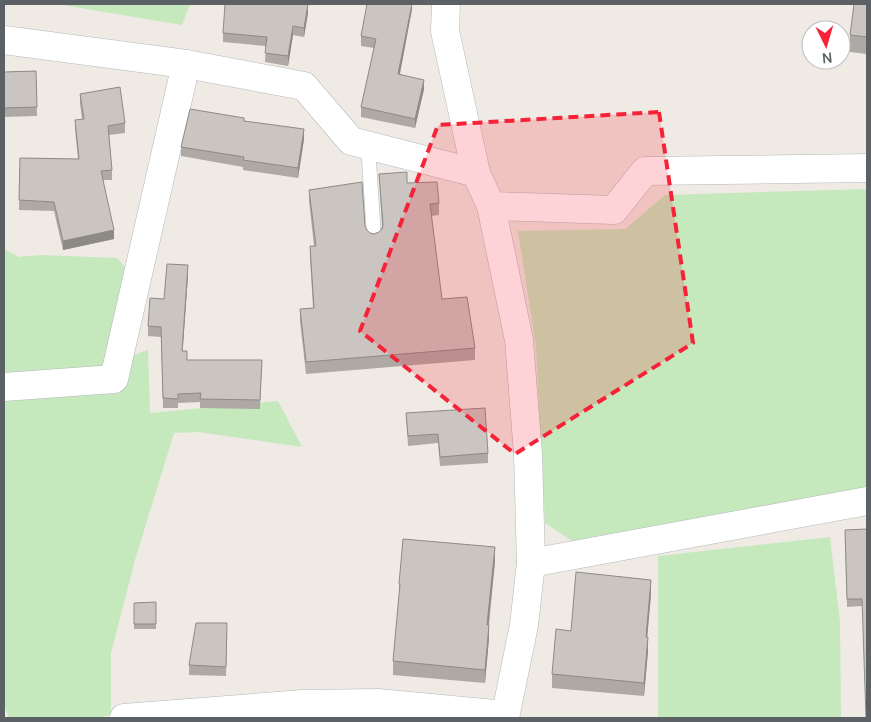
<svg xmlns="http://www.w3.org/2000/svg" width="871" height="722" font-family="Manrope,sans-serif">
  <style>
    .green { fill: #c5e9bd }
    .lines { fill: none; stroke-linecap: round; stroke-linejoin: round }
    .lane-casing { stroke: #b4b8bb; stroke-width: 15 }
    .street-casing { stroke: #b4b8bb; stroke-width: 29 }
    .lane { stroke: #fff; stroke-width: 14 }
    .street { stroke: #fff; stroke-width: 28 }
    .wall { fill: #aea9a5 }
    .shaded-wall { fill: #8d8a86 }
    .building { fill: #cac5c0; stroke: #8d8a86 }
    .marked { fill: #f62238; fill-opacity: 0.2; stroke: #f62238; stroke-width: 4; stroke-dasharray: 10 6; stroke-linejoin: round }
  </style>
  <rect width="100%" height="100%" fill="#efeae3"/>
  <!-- green -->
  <g class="green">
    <polygon points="57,4 190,4 182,25"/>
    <polygon points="867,189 867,492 572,541 545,523 536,347 518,231 625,229 665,195"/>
    <polygon points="4,249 19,257 41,255 117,258 128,271 126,358 148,350 150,413 278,401 302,447 198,432 174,433 135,560 111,653 111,715 96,718 9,718 4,705"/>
    <polygon points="830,537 840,622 841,718 658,718 658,556"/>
  </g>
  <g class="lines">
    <defs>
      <polyline id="lane" points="368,145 374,237"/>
      <g id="street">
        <polyline points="446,4 445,31 476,173 491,206 519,340 528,454 531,563 524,625 505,718"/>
        <polyline points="4,40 186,64 304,86 351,141 476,173"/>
        <polyline points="491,206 614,210 645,171 867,168"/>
        <polyline points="4,387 114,379 186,64"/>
        <polyline points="531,563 867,501"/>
        <polyline points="124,718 303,704 378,703 505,715"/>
      </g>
    </defs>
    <!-- lane casing -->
    <use href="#lane" class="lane-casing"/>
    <!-- street casing -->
    <use href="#street" class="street-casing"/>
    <!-- lane -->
    <use href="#lane" class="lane"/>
    <!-- street -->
    <use href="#street" class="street"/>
  </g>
  <!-- wall -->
  <g class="wall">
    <polygon points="412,4 412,9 400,74 424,89 415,128 361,117 361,107 374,48 361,46 361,36"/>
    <polygon points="867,4 867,54 850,52 850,35"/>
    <polygon points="308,13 304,37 293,35 288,66 265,62 266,46 223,42 223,33"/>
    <polygon points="36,71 37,116 4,117 4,72"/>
    <polygon points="80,94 125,123 125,133 109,135 112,170 112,180 103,180 114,239 63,250 54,211 19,210 20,158 78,159 75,129 75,120 82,119 80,103"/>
    <polygon points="244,121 304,139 298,178 243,170 243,167 181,156 181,147"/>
    <polygon points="379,174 407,183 439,203 439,215 431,216 442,299 475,348 475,360 306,374 300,321 300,309 313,308 310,258 310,246 314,246 309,201 309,190 365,226 367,230 370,233 374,234 379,232 382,227"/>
    <polygon points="188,275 182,351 187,360 262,360 260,409 200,408 200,402 178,403 178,408 163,408 161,337 148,336 148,326 164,299"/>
    <polygon points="406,413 488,453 488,463 440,466 438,443 408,446"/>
    <polygon points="867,529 862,606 847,607 845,538"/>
    <polygon points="495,561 489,625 489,638 485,683 393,675 393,661 399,598 399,584"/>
    <polygon points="651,594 647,637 648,651 644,696 552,688 552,674 571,631"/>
    <polygon points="156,602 156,629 134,629 134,603"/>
    <polygon points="227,632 226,676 189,675 189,665"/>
  </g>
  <!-- shaded-wall -->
  <g class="shaded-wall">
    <polygon points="308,4 308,13 304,37 304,28"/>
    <polygon points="412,4 412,9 398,83 398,74"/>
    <polygon points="293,26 293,35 288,66 288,56"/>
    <polygon points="424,80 424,89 415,128 415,119"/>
    <polygon points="304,129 304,139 298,178 298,168"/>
    <polygon points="114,230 114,239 63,250 63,241"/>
    <polygon points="188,265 188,275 182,361 182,351"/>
    <polygon points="495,547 495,561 487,638 487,625"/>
    <polygon points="651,580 651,594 646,651 646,637"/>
    <polygon points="489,625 489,638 485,683 485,670"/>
    <polygon points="648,637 648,651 644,696 644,683"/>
  </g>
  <!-- building -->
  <g class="building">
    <polygon points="225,4 308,4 304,28 293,26 288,56 265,53 267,37 223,33"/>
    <polygon points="367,4 412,4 398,74 424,80 415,119 361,107 376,39 361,36"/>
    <polygon points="854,4 867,4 867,37 850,35"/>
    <polygon points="36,71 37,107 4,108 4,72"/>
    <polygon points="120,87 125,123 108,126 112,170 101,171 114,230 63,241 54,202 19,200 20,158 79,159 75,120 84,119 80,94"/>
    <polygon points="190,109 244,118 244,121 304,129 298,168 243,160 244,157 181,147"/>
    <polygon points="407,172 407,183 437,182 439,203 430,204 442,299 467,297 475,348 306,362 300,309 314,308 310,246 316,246 309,190 362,182 365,226 367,230 370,233 374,234 379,232 382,229 383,225 379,174"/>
    <polygon points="167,264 188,265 182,351 187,351 187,360 262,360 260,400 200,399 201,393 178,394 178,399 163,398 161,327 148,326 150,298 164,299"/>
    <polygon points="485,408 488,453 440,457 438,434 408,436 406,413"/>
    <polygon points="867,529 867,718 866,718 862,599 847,599 845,530"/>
    <polygon points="403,539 495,547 487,625 489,625 485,670 393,661 400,584 399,584"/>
    <polygon points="576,572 651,580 646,637 648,637 644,683 552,674 556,629 571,631"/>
    <polygon points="156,602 156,624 134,624 134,603"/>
    <polygon points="196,623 227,623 226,667 189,665"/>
  </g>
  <!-- marked area -->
  <path class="marked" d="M 659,112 L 693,343 L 515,454 L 360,331 L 438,125 Z"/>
  <!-- border -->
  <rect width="871" height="722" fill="none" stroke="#5b6165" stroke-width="10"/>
  <!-- north arrow -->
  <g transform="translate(826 45) rotate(175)"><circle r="24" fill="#ffffff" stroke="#bdc0c1"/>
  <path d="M0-4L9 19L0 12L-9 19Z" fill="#f62238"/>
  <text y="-8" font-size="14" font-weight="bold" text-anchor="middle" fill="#5b6165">N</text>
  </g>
</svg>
